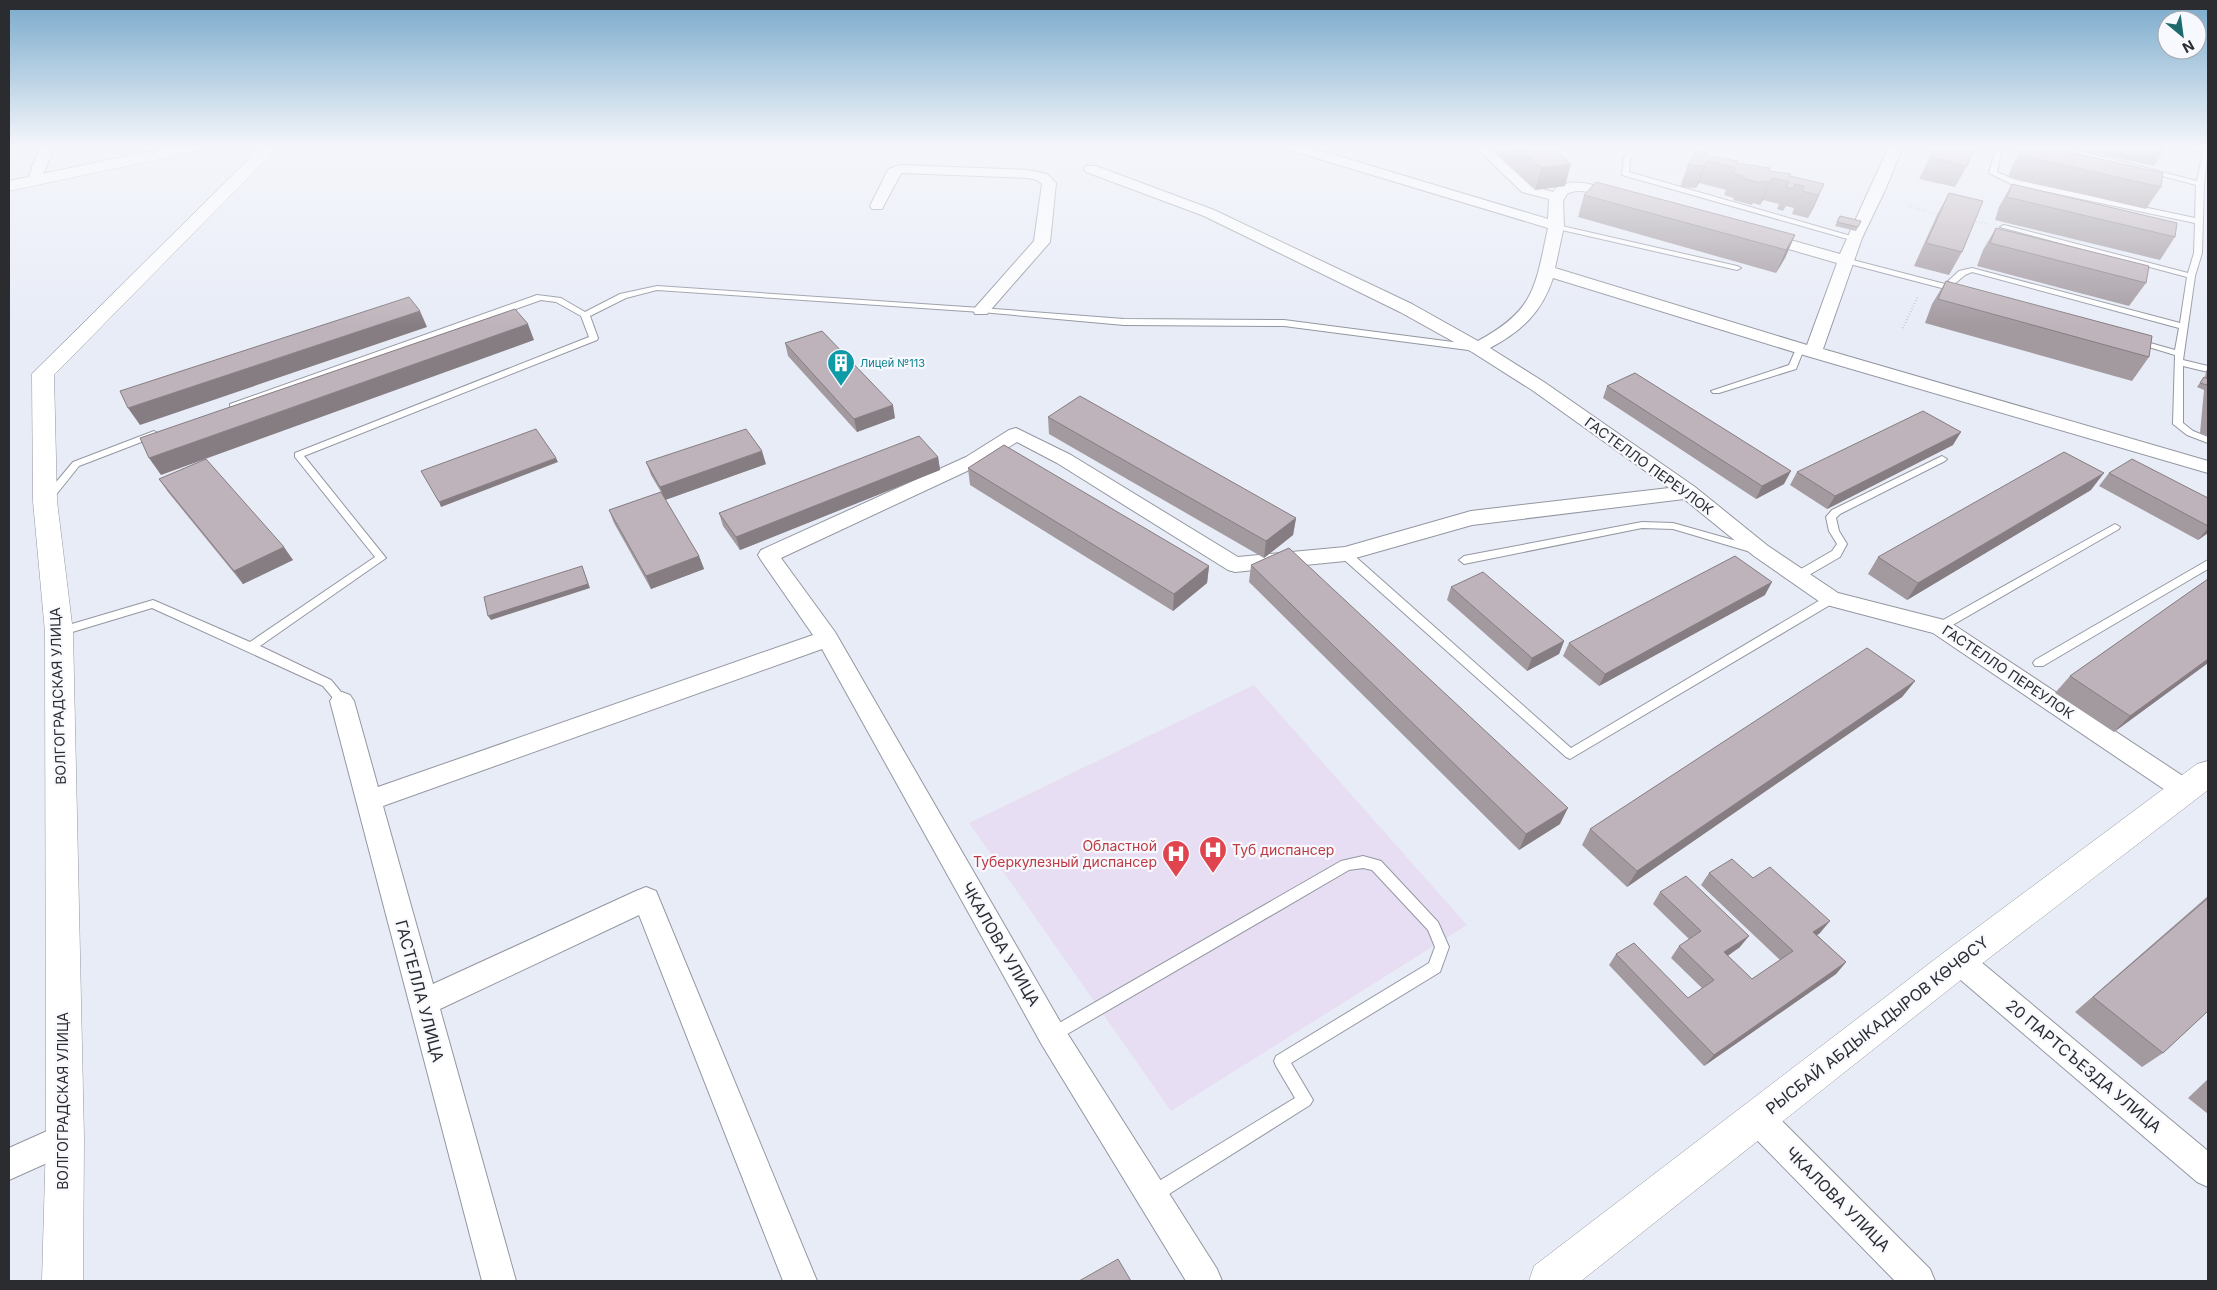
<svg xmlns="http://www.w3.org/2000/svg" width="2217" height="1290" font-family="Inter,sans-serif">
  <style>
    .medical { fill: #e7def3 }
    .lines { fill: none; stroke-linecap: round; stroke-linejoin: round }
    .lane-casing { stroke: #9397a1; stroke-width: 2 }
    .street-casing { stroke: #9397a1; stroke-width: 2 }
    .secondary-casing { stroke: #9397a1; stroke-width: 1 }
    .path { stroke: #afb2bb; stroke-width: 2; stroke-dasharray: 0.5 2.5; stroke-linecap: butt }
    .lane { fill: #fff; fill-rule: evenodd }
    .street { fill: #fff; fill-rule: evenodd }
    .secondary { fill: #fff; fill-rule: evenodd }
    .wall { fill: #a39aa0 }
    .shaded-wall { fill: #857d82 }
    .building { fill: #beb3ba; stroke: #857d82 }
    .labels { text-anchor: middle; stroke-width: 4.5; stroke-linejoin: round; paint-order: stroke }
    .far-culture-label { font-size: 11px; fill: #0d838f; stroke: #f8f9fe; text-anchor: start }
    .street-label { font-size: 14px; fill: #2a2c30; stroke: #f8f9fe }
    .health-label { font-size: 14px; fill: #be3a42; stroke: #f8f9fe; text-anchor: end }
    .near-street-label { font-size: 16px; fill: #2a2c30; stroke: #f8f9fe }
  </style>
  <rect width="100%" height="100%" fill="#e8ecf7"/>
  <!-- medical -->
  <polygon class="medical" points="1254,685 1467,925 1171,1111 969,823"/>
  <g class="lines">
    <defs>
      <g id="lane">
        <polygon points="1997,146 2003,146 1997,172 2016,180 2195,218 2196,185 2050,146 2060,146 2197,181 2203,150 2208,148 2204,184 2202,253 2195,276 2183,360 2208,366 2208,372 2183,366 2183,423 2193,431 2208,437 2208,443 2187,435 2173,424 2175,355 2132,342 2136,339 2175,350 2179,328 1972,272 1965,275 1952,286 1960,288 1961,290 1957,292 1842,262 1841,260 1845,258 1945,284 1959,271 1972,268 2180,323 2187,277 2000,227 2004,225 2188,273 2194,253 2195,223 2011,184 1989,173"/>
        <polygon points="1633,152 1636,154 1630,158 1629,172 1858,238 1851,240 1622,175 1624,157"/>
        <polygon points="1553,224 1737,266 1741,268 1737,270 1553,228"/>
        <polygon points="657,286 981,308 1124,319 1284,320 1476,345 1480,348 1476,351 1284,326 1124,325 981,312 657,290 626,298 590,316 598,338 597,340 304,456 386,558 260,646 331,680 346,698 348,701 346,704 338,704 323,686 152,608 59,636 55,635 53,632 55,629 153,600 250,642 375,557 295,457 295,453 589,337 581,316 556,302 541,300 236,408 230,408 230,404 537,295 561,298 585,312 620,294"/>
        <polygon points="1800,346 1804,349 1796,369 1719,393 1713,393 1711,391 1789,365 1796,349"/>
        <polygon points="154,431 159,434 157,436 79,466 51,501 43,501 42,499 73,462"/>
        <polygon points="1942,456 1947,459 1945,461 1840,514 1836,518 1839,531 1847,544 1840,557 1802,579 1794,579 1793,576 1794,573 1832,551 1837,544 1829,531 1826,517 1832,510"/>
        <polygon points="1642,522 1673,523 1758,547 1759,549 1754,553 1673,529 1642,528 1464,564 1459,560 1464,556"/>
        <polygon points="2115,524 2120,527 2119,529 1944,630 1936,630 1934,627 1936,624"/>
        <polygon points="1345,550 1349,551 1571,748 1827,596 1831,595 1836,599 1835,602 1570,759 1566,757 1341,557 1340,554 1341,551"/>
        <polygon points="2208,560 2208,569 2043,666 2035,666 2033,663 2035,660"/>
        <polygon points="1363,856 1381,861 1438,922 1449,947 1440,972 1291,1063 1310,1095 1313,1100 1310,1105 1158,1201 1152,1203 1146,1201 1144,1195 1146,1189 1295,1098 1276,1066 1274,1061 1276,1056 1429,963 1435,947 1428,930 1372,870 1363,868 1349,870 1057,1040 1052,1042 1047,1040 1045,1035 1047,1030 1341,861"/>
      </g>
      <g id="street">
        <polygon points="40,146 54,146 41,181 34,185 27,181"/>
        <path d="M 1284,146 L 1305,146 L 1548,219 L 1549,199 L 1522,192 L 1474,146 L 1489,146 L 1532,186 L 1553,192 C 1566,172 1606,189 1623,194 L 1625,197 L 1623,200 L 1618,201 C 1603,198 1581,185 1567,194 L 1563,201 L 1564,226 L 1555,268 L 1807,345 L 1837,263 L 1757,240 L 1754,237 L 1757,234 L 1762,232 L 1840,254 L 1889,146 L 1903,146 L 1886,188 L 1862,238 L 1823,349 L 2208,461 L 2208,473 L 1807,356 L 1553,278 C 1542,312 1522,331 1490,348 L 1544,382 L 1695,487 L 1768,546 L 1838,593 L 1948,621 L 2195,784 L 2199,791 L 2195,798 L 2186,801 L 2177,798 L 1933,633 L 1823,604 L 1754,556 L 1684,499 L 1472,525 L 1345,561 L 1235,572 L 1228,570 L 1057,463 L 1017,442 L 980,465 L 781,558 L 835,632 L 1062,1025 L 1217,1269 L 1222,1281 L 1186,1281 L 1042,1045 L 822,649 L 383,806 L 433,984 L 636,891 L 646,887 L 656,891 L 817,1281 L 783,1281 L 639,915 L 440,1009 L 516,1281 L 482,1281 L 330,701 L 334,695 L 342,692 L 350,695 L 354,701 L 378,787 L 813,635 L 761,560 L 758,555 L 761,550 L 966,457 L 1009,430 L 1016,428 L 1071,455 L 1238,557 L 1345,547 L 1471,511 L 1669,488 L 1532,390 L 1472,352 L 1400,312 L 1204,216 L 1086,172 L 1084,169 L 1086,166 L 1096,166 L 1214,210 L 1412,304 L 1478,341 C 1535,310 1535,288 1548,228 L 1286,149 Z"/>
        <polygon points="2183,146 2208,146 2208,154 2185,149"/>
        <polygon points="900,165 1028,170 1047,174 1056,183 1050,242 987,314 975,314 973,310 1034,241 1042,184 1037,180 1028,178 902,173 900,175 882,209 872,209 870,206 887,172 889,169"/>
        <polygon points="1959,948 1969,952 2208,1151 2208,1187 2197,1182 1949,970 1945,961 1949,952"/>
        <polygon points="1757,1103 1768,1107 1930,1269 1935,1281 1895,1281 1746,1129 1742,1118 1746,1107"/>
        <polygon points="65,1123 76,1128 81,1139 76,1150 9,1180 9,1148"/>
      </g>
      <g id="secondary">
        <polygon points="174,146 205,146 203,150 197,151 9,191 9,181"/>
        <polygon points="262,146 279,146 54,375 57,501 73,632 84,1139 83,1281 42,1281 46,1139 45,632 33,501 32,374"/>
        <polygon points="2208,761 2208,790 1971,972 1581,1281 1529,1281 1534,1266 1947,950 2197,764"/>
      </g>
    </defs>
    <!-- lane casing -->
    <use href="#lane" class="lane-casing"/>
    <!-- street casing -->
    <use href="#street" class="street-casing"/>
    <!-- secondary casing -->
    <use href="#secondary" class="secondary-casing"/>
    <!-- path -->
    <g class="path">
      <polyline points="1908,206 1940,215"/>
      <polyline points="1970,221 1989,224"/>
      <polyline points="1903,328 1918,296"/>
    </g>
    <!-- lane -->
    <use href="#lane" class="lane"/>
    <!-- street -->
    <use href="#street" class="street"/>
    <!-- secondary -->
    <use href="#secondary" class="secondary"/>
  </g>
  <!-- wall -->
  <g class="wall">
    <polygon points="1487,146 1550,146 1565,186 1535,190"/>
    <polygon points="1935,146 1975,146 1967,166 1955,187 1919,179"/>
    <polygon points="2023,146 2042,146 2161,187 2146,209 2008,177 2013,164"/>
    <polygon points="2063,146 2167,146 2154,166"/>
    <polygon points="1706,155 1790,176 1824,184 1808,218 1792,214 1794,208 1786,206 1783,211 1777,209 1779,204 1763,200 1760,205 1753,203 1752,205 1733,200 1734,198 1724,195 1726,190 1699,183 1696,188 1680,187 1688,165"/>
    <polygon points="2012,184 2175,237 2160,260 1995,220 1999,207"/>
    <polygon points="1949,193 1962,252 1949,275 1914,266 1937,215"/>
    <polygon points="1584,195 1795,235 1785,258 1776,273 1578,217"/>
    <polygon points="1840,216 1861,221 1856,231 1835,226"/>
    <polygon points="1996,228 2146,283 2129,306 1977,266 1983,250"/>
    <polygon points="1946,281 2149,357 2132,381 1925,323 1932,304"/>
    <polygon points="785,343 895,418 857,432 788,356"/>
    <polygon points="2208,368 2208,436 2200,433 2204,390 2197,387 2204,377 2205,378 2206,371"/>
    <polygon points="1607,386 1784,484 1756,499 1603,398"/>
    <polygon points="1048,417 1296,518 1293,535 1264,558 1049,434"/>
    <polygon points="1953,445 1827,509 1790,485 1797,472"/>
    <polygon points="938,457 940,470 740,550 723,526 719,513"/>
    <polygon points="646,462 766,464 665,500 699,556 704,569 651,589 614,523 609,510 661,492 651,475"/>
    <polygon points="968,468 1209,566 1207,583 1173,611 970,485"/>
    <polygon points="2109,473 2208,498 2208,533 2198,540 2099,486"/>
    <polygon points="159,479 293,560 243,584 168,492"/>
    <polygon points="2091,490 1907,600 1868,574 1878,557"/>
    <polygon points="1251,565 1560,824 1519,850 1249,582"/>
    <polygon points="2208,579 2208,663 2114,732 2055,693 2070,676"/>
    <polygon points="1451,587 1564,641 1559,654 1527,671 1447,600"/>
    <polygon points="1765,595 1599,686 1563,656 1569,643"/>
    <polygon points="1915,681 1902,697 1627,887 1582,845 1590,829"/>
    <polygon points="1709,873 1753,878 1820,933 1817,935 1846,962 1836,974 1704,1066 1609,965 1616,954 1688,998 1702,988 1671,958 1679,946 1689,939 1653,904 1660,892 1740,947 1728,956 1752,979 1780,960 1701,885"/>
    <polygon points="2208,896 2208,1011 2163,1053 2142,1067 2075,1012"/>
    <polygon points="2208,1079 2208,1114 2188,1098"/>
  </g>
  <!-- shaded-wall -->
  <g class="shaded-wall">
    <polygon points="1707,161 1699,183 1696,188 1704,166"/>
    <polygon points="1571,164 1565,186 1535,190 1541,168"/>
    <polygon points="1772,178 1763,200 1760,205 1770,182"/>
    <polygon points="1824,184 1814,207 1808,218 1818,195"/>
    <polygon points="1795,235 1785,258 1776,273 1786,250"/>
    <polygon points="420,311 427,327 140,425 128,408"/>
    <polygon points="528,324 534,340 161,475 149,458"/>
    <polygon points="893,405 895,418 857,432 854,419"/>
    <polygon points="1961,432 1953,445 1827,509 1835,496"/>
    <polygon points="762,451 766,464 665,500 660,487"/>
    <polygon points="938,457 940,470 740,550 736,537"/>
    <polygon points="556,458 558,462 441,507 439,502"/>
    <polygon points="1791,471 1784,484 1756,499 1762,486"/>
    <polygon points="2104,473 2091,490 1907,600 1918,583"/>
    <polygon points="1296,518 1293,535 1264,558 1266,541"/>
    <polygon points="2208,528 2208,533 2198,540"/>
    <polygon points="284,547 293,560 243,584 234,571"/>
    <polygon points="699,556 704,569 651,589 646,576"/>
    <polygon points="582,566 590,588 491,620 488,616"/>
    <polygon points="1209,566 1207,583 1173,611 1174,594"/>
    <polygon points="1772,582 1765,595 1599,686 1605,674"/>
    <polygon points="1564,641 1559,654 1527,671 1532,658"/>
    <polygon points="2208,659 2208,663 2114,732 2130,716"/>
    <polygon points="1915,681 1902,697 1627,887 1637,871"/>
    <polygon points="1568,808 1560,824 1519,850 1526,834"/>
    <polygon points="1830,921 1820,933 1804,944 1813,932"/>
    <polygon points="1749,936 1740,947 1715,964 1724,952"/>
    <polygon points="1846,962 1836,974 1704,1066 1714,1055"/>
  </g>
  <!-- building -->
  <g class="building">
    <polygon points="1516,146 1550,146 1571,164 1541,168"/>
    <polygon points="1935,146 1975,146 1967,166 1930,157"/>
    <polygon points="2023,146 2042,146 2163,173 2161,187 2020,155"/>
    <polygon points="1697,151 1707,153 1705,155 1738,161 1736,163 1770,168 1769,171 1791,174 1790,176 1824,184 1818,195 1802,191 1804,186 1795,184 1793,189 1786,187 1789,182 1772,178 1770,182 1762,181 1761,183 1742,178 1743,176 1733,173 1736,168 1707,161 1704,166 1688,165"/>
    <polygon points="1596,182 1795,235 1786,250 1584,195"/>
    <polygon points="2012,184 2177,223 2175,237 2007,197"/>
    <polygon points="1949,193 1983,201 1962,252 1926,243"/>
    <polygon points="1840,216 1861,221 1858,227 1837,222"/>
    <polygon points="1996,228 2149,266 2146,283 1990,243"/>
    <polygon points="1946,281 2152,336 2149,357 1938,299"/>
    <polygon points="409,297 420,311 128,408 120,391"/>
    <polygon points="515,309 528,324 149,458 140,438"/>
    <polygon points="822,331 893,405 854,419 785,343"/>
    <polygon points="1635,373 1791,471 1762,486 1607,386"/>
    <polygon points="2204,377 2208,379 2207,385 2200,383"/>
    <polygon points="1080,396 1296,518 1266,541 1048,417"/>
    <polygon points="1923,411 1961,432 1835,496 1797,472"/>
    <polygon points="536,429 556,458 439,502 421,471"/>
    <polygon points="746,429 762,451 660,487 646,462"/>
    <polygon points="919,436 938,457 736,537 719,513"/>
    <polygon points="1004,445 1209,566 1174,594 968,468"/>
    <polygon points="2064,452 2104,473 1918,583 1878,557"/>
    <polygon points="206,459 284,547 234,571 159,479"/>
    <polygon points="2132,459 2208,498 2208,526 2109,473"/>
    <polygon points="661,492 699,556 646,576 609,510"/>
    <polygon points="1289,548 1568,808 1526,834 1251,565"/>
    <polygon points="1735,556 1772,582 1605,674 1569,643"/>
    <polygon points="582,566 588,584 488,616 484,597"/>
    <polygon points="1483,572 1564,641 1532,658 1451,587"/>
    <polygon points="2208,579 2208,659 2130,716 2070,676"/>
    <polygon points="1867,648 1915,681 1637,871 1590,829"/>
    <polygon points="1732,859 1753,878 1770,867 1830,921 1813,932 1846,962 1714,1055 1616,954 1634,943 1688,998 1714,980 1679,946 1701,931 1660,892 1686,876 1749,936 1724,952 1752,979 1793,951 1709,873"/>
    <polygon points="2208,898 2208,1011 2163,1053 2093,997"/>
    <polygon points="1118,1259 1131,1281 1079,1281"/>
  </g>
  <!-- sky -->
  <linearGradient id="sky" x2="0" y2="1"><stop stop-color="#79aacb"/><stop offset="0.45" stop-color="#f5f6fb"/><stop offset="1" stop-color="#f5f6fb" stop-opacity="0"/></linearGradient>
  <rect width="2217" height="326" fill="url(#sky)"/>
  <!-- icons -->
  <defs>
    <symbol id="building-pin" viewBox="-11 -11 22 30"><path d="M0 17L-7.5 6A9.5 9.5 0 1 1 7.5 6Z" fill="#0f9aa8" stroke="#f8f9fe"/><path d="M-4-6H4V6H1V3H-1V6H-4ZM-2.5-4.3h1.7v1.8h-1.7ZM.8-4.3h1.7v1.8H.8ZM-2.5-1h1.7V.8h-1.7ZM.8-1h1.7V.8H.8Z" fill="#fff"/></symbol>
    <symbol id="hospital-pin" viewBox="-11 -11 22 30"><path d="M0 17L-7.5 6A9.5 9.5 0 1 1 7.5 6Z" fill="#e0444e" stroke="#f8f9fe"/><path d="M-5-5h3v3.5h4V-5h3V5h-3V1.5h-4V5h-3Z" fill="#fff"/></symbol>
  </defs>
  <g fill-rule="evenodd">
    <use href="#building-pin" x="825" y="347" width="32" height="43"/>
    <use href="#hospital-pin" x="1197" y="834" width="32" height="43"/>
    <use href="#hospital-pin" x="1160" y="838" width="32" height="43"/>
  </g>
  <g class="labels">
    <!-- far-culture labels -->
    <g class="far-culture-label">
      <text x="860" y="367">Лицей №113</text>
    </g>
    <!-- street labels -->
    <g class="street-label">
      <text transform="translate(1649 466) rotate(36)" y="5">ГАСТЕЛЛО ПЕРЕУЛОК</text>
      <text transform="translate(2008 672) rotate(34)" y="5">ГАСТЕЛЛО ПЕРЕУЛОК</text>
      <text transform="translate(58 696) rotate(-92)" y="5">ВОЛГОГРАДСКАЯ УЛИЦА</text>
      <text transform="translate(63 1101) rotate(-90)" y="5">ВОЛГОГРАДСКАЯ УЛИЦА</text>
    </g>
    <!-- health labels -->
    <g class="health-label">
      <text x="1157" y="851">Областной<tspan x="1157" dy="16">Туберкулезный диспансер</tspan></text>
      <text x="1232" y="855" text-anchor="start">Туб диспансер</text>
    </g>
    <!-- near-street labels -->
    <g class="near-street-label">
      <text transform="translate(1001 944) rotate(60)" y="6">ЧКАЛОВА УЛИЦА</text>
      <text transform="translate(420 991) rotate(75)" y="6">ГАСТЕЛЛА УЛИЦА</text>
      <text transform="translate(1877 1025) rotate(-38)" y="6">РЫСБАЙ АБДЫКАДЫРОВ КӨЧӨСҮ</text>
      <text transform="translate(2084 1066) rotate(40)" y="6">20 ПАРТСЪЕЗДА УЛИЦА</text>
      <text transform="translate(1838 1199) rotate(45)" y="6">ЧКАЛОВА УЛИЦА</text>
    </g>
  </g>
  <!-- border -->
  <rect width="2217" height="1290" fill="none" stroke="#2a2c30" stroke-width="20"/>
  <!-- north arrow -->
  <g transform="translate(2182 35) rotate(151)"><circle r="24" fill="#f8f9fe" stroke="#a6a7ac"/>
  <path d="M0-4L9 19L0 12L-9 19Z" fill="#1c696e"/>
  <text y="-8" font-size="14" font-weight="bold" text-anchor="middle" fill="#2a2c30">N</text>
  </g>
</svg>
